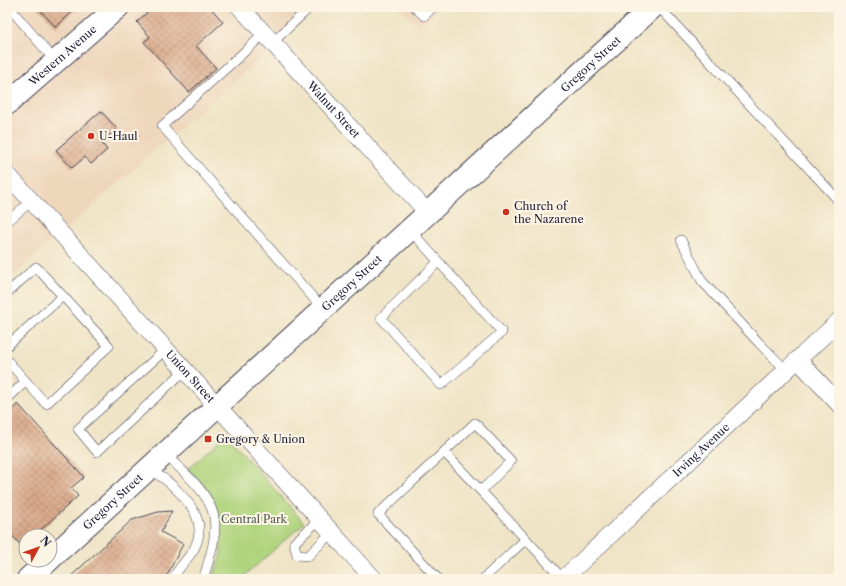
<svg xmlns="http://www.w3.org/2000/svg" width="846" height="586" font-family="'Libre Caslon Text',serif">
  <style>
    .built { fill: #eed6bb }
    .green { fill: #afd47d; stroke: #687b5c }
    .building { fill: url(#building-cross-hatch) }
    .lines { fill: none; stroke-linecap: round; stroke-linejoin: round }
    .service-casing { stroke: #413f50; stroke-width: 10 }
    .minor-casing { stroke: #413f50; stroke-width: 18 }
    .secondary-casing { stroke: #413f50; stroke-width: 24 }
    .service { stroke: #fff; stroke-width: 9 }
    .minor { stroke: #fff; stroke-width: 17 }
    .secondary { stroke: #fff; stroke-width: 22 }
    .poi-dot { fill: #c8321e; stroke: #fcf5e5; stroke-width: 1.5 }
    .labels { text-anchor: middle; stroke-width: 4; stroke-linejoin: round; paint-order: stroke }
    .street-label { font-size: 11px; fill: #22223b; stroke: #fcf5e5 }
    .poi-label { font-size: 11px; fill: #22223b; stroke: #fcf5e5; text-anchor: start }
    .park-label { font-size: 11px; fill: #4c574f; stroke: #fcf5e5 }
  </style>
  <defs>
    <pattern id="building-cross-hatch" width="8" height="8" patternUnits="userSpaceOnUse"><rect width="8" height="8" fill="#dbaa8b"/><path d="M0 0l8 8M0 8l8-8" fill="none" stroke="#b18a73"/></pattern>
  </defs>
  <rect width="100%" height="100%" fill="#fcf5e5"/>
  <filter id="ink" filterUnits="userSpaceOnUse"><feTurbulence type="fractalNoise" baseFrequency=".025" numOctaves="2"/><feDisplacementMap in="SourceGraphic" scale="8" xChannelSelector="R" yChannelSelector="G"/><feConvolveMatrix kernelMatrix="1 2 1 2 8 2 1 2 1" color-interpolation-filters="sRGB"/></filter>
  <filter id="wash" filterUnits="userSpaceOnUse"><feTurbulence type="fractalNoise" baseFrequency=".012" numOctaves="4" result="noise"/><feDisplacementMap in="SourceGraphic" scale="16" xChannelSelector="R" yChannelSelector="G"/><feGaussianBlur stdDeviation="0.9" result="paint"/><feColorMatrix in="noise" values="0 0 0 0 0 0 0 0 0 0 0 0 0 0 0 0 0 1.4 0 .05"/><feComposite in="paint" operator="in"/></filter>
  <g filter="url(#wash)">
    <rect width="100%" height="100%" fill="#efe4c6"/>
    <!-- built -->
    <g class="built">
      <polygon points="7,7 318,7 7,281"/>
      <polygon points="400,7 440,7 418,28"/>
    </g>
    <!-- green -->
    <polygon class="green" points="226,434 304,523 241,579 213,579 221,554 219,514 212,499 203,485 188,469"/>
    <g id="blocks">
      <!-- building -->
      <g class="building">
        <polygon points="37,7 78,7 56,27"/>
        <polygon points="153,7 210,7 223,22 196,46 216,68 189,92 144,42 150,37 137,22"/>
        <polygon points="101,111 117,129 101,142 107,150 91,164 85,157 72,168 56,150"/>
        <polygon points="18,404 84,477 71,488 78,496 34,536 26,536 26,551 7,530 7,414"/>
        <polygon points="172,511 161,532 183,544 165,579 68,579 132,520 158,512"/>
      </g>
    </g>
  </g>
  <g filter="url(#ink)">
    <use href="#blocks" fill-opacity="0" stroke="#413f50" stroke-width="1"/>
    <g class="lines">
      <defs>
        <g id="service">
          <polyline points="9,7 56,62"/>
          <polyline points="415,7 424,16 433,7"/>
          <polyline points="659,7 839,201"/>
          <polyline points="264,34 162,126 323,309"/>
          <polyline points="272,43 310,7"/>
          <polyline points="7,222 31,201"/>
          <polyline points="410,230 502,332 441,385 381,318 438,262"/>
          <polyline points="681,240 702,281 759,343 787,371"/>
          <polyline points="7,293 36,267 109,346 46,404 7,360"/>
          <polyline points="7,346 63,296"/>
          <polyline points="166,349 78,429 97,452 185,370"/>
          <polyline points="7,399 26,381"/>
          <polyline points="444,452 481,491"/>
          <path d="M 165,454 C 182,471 206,489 213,513 C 219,532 209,561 203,579"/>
          <path d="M 148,470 C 159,474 168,481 176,489 C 193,506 207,524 194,549 C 189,558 176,570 173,579"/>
          <polyline points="320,519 294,543 297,555 308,556 332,532"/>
          <polyline points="438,579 378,514 475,423 511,461 481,491 563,579"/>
          <polyline points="483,579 526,539"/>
        </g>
        <g id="minor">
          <path id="s1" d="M 240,7 L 428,213"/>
          <path id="s2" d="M 7,174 L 374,579"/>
          <polyline points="798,360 839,404"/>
          <path id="s3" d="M 563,579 L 839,321"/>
        </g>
        <g id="secondary">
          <path id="s4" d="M 7,104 L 118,7"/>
          <path id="s5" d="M 50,559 L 653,7"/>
          <polyline points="28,579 49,560"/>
        </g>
      </defs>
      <!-- service casing -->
      <use href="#service" class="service-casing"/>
      <!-- minor casing -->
      <use href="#minor" class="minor-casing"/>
      <!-- secondary casing -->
      <use href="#secondary" class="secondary-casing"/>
      <!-- service -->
      <use href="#service" class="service"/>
      <!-- minor -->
      <use href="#minor" class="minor"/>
      <!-- secondary -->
      <use href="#secondary" class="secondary"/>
    </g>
  </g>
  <!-- markers -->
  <g class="poi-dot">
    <circle cx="91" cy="136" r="4"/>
    <circle cx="506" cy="212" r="4"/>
    <rect x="204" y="435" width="8" height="8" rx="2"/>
  </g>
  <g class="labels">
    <!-- street labels -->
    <g class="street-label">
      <text dy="4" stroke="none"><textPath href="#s4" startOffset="74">Western Avenue</textPath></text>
      <text dy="4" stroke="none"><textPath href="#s5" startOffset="733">Gregory Street</textPath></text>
      <text dy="4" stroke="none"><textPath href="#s1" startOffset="139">Walnut Street</textPath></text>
      <text dy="4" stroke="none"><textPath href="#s5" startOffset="409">Gregory Street</textPath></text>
      <text dy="4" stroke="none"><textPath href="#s2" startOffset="273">Union Street</textPath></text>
      <text dy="4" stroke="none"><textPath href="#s3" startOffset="189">Irving Avenue</textPath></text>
      <text dy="4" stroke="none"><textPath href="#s5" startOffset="85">Gregory Street</textPath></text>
    </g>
    <!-- poi labels -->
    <g class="poi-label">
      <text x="99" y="140">U-Haul</text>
      <text x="514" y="210">Church of<tspan x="514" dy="13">the Nazarene</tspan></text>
      <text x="216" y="443">Gregory &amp; Union</text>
    </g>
    <!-- park labels -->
    <g class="park-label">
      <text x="254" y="523">Central Park</text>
    </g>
  </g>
  <!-- margin -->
  <rect width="846" height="586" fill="none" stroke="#fcf5e5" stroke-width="24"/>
  <!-- north arrow -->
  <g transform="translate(38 548) rotate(49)"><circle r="19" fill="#fcf5e5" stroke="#a5a1a1"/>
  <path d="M0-3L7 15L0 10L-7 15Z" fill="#c8321e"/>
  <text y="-6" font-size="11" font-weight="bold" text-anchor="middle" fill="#22223b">N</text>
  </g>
</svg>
